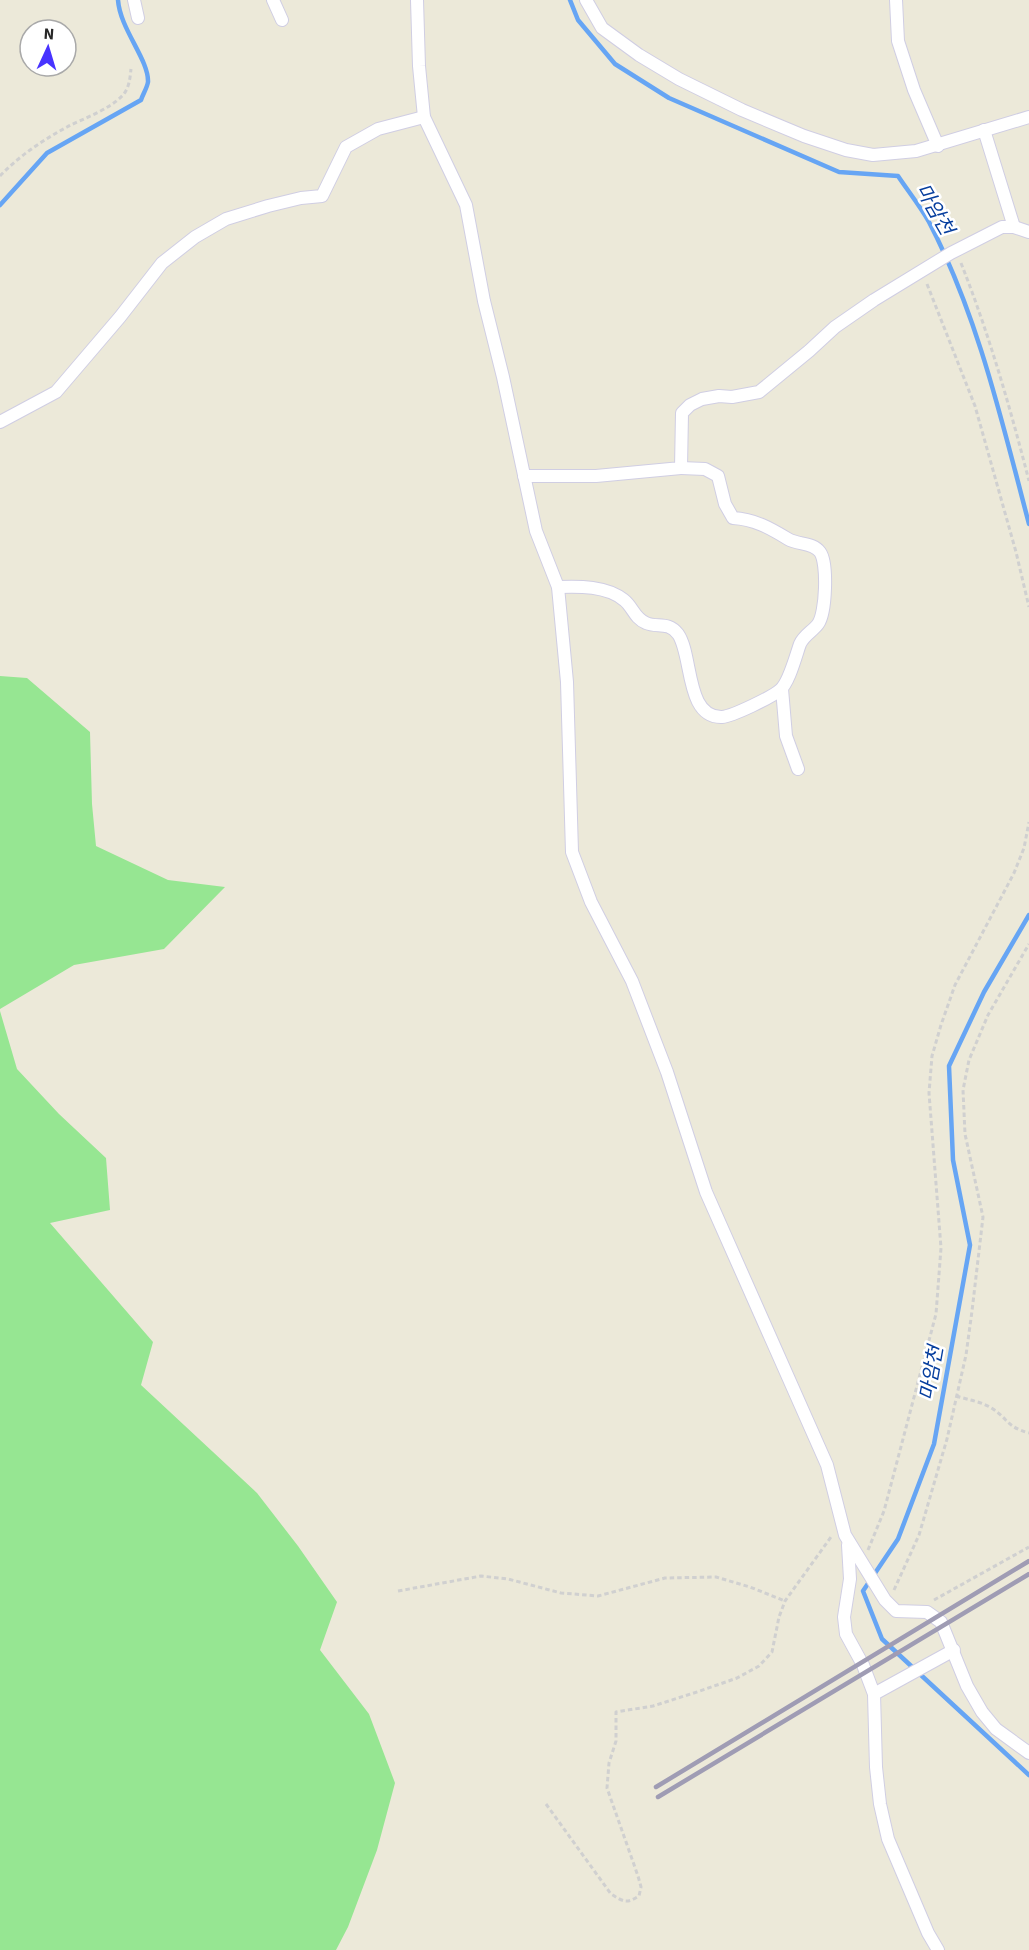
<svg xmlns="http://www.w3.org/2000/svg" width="1029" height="1950" font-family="'Source Sans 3','Noto Sans KR',sans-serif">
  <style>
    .green { fill: #96e692 }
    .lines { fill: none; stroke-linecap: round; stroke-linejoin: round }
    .stream { stroke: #66a5f4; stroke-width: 4.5 }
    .street-casing { stroke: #d0cee3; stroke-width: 14 }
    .path { stroke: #d0d0d0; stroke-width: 3; stroke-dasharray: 4.5 3; stroke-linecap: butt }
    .street { stroke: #fff; stroke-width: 12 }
    .rail { stroke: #9f9cb4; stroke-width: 4.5 }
    .labels { text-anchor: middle; stroke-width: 5; stroke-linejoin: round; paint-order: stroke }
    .water-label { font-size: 20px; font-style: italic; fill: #063e9e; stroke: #fff }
  </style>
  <rect width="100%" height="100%" fill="#ece9d9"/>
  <!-- green -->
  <g class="green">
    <polygon points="0,676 27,678 90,732 92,804 96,846 168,880 225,887 164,949 74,965 0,1009"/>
    <polygon points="0,1011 17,1069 59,1114 106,1158 110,1210 50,1223 153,1342 141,1385 257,1493 298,1546 337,1602 320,1650 369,1714 395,1783 377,1850 348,1927 336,1950 0,1950"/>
  </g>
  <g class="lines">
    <!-- stream -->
    <g class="stream">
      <path d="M 570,0 L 578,20 L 615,64 L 669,98 L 839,172 L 898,176 C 908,191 920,206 929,222 C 978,316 1002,422 1029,524"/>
      <path d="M 0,205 L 47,153 L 141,100 C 143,94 147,88 148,82 C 149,60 120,29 118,0"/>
      <polyline points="1029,915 984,992 949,1066 953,1160 970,1245 934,1444 898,1539 863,1591 882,1639 1029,1775"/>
    </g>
    <defs>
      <g id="street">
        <polyline points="134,0 138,18"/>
        <polyline points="273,0 282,20"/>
        <polyline points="417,0 419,66 424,117 466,205 484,301 503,377 536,531 558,587 567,682 572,852 591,902 632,981 667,1072 706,1192 827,1465 845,1535 885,1600 896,1611 927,1612 941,1622 967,1686 982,1712 996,1729 1029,1753"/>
        <polyline points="586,0 602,28 639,55 679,79 742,110 804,136 846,150 873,155 916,151 1029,117"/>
        <polyline points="896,0 898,41 914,90 938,146"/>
        <polyline points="984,130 1014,227"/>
        <polyline points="0,422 56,392 120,317 162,263 195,237 226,219 268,206 301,198 322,196 346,147 378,129 424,117"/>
        <polyline points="524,476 596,476 681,468 682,413 690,405 702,399 719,396 732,397 759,392 809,351 835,327 874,300 951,253 1002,227 1014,227 1029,232"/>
        <path d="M 558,587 C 579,586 607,586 624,600 C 633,607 634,618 646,623 C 657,628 668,621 678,634 C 693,655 685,718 722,717 C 733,716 772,697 780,690 C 789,683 796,655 800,644 C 804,635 813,631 818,624 C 826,613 828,563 820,552 C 813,542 798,545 788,539 C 770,528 754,519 733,518 L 725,504 L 718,476 L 705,469 L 681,468"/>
        <polyline points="782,689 786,736 798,769"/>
        <polyline points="848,1545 850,1579 844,1617 846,1634 863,1665 874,1694 876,1767 880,1804 888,1839 928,1933 938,1950"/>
        <polyline points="874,1694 954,1650"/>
      </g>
    </defs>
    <!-- street casing -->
    <use href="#street" class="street-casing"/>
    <!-- path -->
    <g class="path">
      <path d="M 0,176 C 19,156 43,140 67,127 C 84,118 109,110 123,95 C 129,88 130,79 131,69"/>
      <path d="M 961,263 C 989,334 1010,407 1029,481"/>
      <polyline points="927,284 975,406 1016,552 1029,607"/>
      <path d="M 956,1396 C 969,1400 983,1402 993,1409 C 1009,1420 1007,1427 1029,1433"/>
      <polyline points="868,1550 884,1511 936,1314 941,1248 929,1093 932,1056 941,1025 955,985 1014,873 1024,848 1029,822"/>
      <polyline points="894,1590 919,1535 947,1439 966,1355 972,1311 983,1217 965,1134 963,1090 969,1060 988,1015 1029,944"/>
      <polyline points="398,1591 481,1576 508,1579 561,1593 598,1596 665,1578 716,1577 750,1587 785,1601"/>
      <polyline points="934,1600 1029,1547"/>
      <path d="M 546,1804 L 611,1894 C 624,1902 626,1904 639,1896 L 641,1887 L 638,1876 L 607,1788 L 609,1763 L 616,1741 L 616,1712 L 653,1706 L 700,1691 L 737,1678 L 759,1666 L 772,1652 L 779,1617 L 785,1601 L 831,1537"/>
    </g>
    <!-- street -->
    <use href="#street" class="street"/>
    <!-- rail -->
    <g class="rail">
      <polyline points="656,1787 1029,1561"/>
      <polyline points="658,1797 1029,1574"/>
    </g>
  </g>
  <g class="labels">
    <!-- water labels -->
    <g class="water-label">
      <text transform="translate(935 209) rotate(60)" y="7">마암천</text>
      <text transform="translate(931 1373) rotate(-80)" y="7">마암천</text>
    </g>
  </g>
  <!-- north arrow -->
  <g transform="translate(48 48) rotate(4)"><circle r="28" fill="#ffffff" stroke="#a9a9a9" stroke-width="1.5"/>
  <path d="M0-4.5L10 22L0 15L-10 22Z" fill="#4833ff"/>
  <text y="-9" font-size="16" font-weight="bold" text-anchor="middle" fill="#282828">N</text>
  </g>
</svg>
